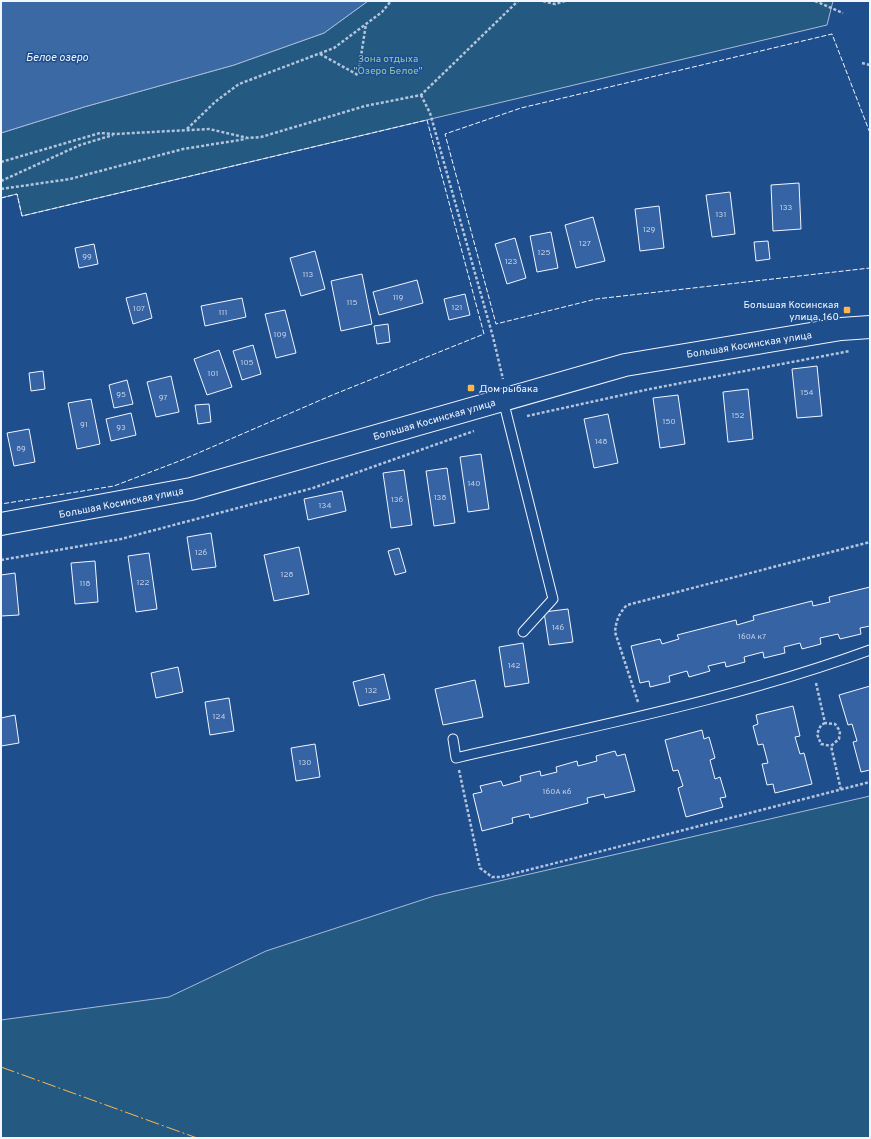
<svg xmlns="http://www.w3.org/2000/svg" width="871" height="1139" font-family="Overpass,sans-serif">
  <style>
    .green { fill: #245a82; stroke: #a8bbd7 }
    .water { fill: #3b69a3; stroke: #a8bbd7 }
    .building { fill: #3563a3; stroke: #f2f6ff }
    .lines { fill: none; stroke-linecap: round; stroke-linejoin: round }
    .service-casing { stroke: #f2f6ff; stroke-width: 11 }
    .tertiary-casing { stroke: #f2f6ff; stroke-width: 24 }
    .path { stroke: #b3c4dc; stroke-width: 2.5; stroke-dasharray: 3 2; stroke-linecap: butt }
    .service { stroke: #1f4e8c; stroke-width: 9 }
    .tertiary { stroke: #1f4e8c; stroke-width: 22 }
    .fence { stroke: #f2f6ff; stroke-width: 1; stroke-dasharray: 5 2; stroke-linecap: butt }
    .power { stroke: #ffb74d; stroke-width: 1; stroke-dasharray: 14 3 2 3; stroke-linecap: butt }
    .poi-dot { fill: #ffb74d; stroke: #1f4e8c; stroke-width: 1.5 }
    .labels { text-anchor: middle; stroke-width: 3; stroke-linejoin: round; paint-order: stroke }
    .number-label { font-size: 8px; fill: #c3d1e8 }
    .park-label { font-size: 10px; fill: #97c8a6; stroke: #1f4e8c }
    .poi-label { font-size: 10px; fill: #f2f6ff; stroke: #1f4e8c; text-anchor: end }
    .street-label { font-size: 10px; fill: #f2f6ff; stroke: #1f4e8c }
    .water-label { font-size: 11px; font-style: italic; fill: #f2f6ff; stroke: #1f4e8c }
  </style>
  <rect width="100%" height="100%" fill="#1f4e8c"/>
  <!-- green -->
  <g class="green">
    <polygon points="368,1 833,1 827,25 22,216 17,194 1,198 1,133 84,107 234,65 324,33"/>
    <polygon points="870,796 870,1138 1,1138 1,1020 169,997 266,951 434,896"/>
  </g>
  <!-- water -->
  <polygon class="water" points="1,1 368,1 324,33 234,65 84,107 1,133"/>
  <!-- building -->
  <g class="building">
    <polygon points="799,183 801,229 773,231 771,185"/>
    <polygon points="730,192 735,234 712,237 706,195"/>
    <polygon points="659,206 664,248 640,251 635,209"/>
    <polygon points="593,217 605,261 576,268 565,225"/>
    <polygon points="551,232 558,268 537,272 530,236"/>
    <polygon points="515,238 526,278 507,284 495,244"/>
    <polygon points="768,241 770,259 756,261 754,242"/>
    <polygon points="94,244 98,264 79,268 75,248"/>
    <polygon points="315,251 325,289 301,296 290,258"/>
    <polygon points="362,274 372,324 341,331 331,281"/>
    <polygon points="417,280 423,303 379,315 373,292"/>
    <polygon points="146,293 152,318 133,324 126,298"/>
    <polygon points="465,294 470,315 449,320 444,299"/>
    <polygon points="242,298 246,317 205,326 201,306"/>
    <polygon points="285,310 296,353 276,358 265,314"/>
    <polygon points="388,324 390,342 377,344 374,326"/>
    <polygon points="253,345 261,374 242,380 233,351"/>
    <polygon points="219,350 232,387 207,395 194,359"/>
    <polygon points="817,366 822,416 797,418 792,369"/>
    <polygon points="43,371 45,389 31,391 29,373"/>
    <polygon points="171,376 179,412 156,417 147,382"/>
    <polygon points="127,380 133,404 114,408 109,385"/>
    <polygon points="748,389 753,439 728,442 723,392"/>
    <polygon points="678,395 685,444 660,448 653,398"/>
    <polygon points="91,399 100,444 77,449 68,403"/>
    <polygon points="209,404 211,422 198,424 195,405"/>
    <polygon points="131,413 136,435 111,441 106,419"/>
    <polygon points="608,414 618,463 594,468 584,419"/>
    <polygon points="29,429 35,462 14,466 7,433"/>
    <polygon points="481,454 489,509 468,512 460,457"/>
    <polygon points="447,468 455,523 434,526 426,471"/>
    <polygon points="404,470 412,525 391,528 383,473"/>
    <polygon points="342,491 346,511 308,520 304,499"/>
    <polygon points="211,533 216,567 192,570 187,537"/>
    <polygon points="299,547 309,594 274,601 264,555"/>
    <polygon points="399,548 406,572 395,575 388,551"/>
    <polygon points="149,553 157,609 136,612 128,556"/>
    <polygon points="95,561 98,602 75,604 71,563"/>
    <polygon points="15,573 19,615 1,616 1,575"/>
    <polygon points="870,587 870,626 860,628 861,634 840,639 838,634 820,638 821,644 802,649 800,643 784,647 785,653 764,658 763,652 744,657 745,662 726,667 725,662 708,666 710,671 689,677 687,671 669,676 670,682 650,687 649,681 640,683 631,646 660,639 662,644 679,639 677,635 736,620 737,625 754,620 753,616 812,601 813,606 830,602 829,597"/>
    <polygon points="568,609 573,642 549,645 544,612"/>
    <polygon points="523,643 529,683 505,687 499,647"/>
    <polygon points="178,667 183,692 156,698 151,673"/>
    <polygon points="384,674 390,699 359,706 353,682"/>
    <polygon points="475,680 483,717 443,725 435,689"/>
    <polygon points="870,686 870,770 861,772 853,742 857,741 852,724 848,725 839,695"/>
    <polygon points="229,698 234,731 210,735 205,702"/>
    <polygon points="793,706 800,736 795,737 800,754 804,753 812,784 775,793 773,784 767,785 762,764 768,763 763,744 758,745 753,726 758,724 756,715"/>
    <polygon points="15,715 19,743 1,746 1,718"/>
    <polygon points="702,730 704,739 709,737 715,758 710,760 715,779 720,777 726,797 720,798 723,807 686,817 678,788 683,786 678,770 673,771 665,740"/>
    <polygon points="315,744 320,777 296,781 291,748"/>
    <polygon points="615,751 617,756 625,754 635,791 605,798 604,794 587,798 588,803 530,818 529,814 512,818 513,823 482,831 473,794 482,792 480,786 501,781 503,786 521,781 520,776 540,771 541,776 557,772 556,767 577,761 578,766 597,761 596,756"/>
  </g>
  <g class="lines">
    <defs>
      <g id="service">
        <polyline points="503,400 553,599 523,632"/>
        <path d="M 453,739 L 456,758 C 594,726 736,699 870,650"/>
      </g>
      <polyline id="tertiary" points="1,524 191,489 625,365 841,329 870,327"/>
    </defs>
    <!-- service casing -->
    <use href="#service" class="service-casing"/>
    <!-- tertiary casing -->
    <use href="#tertiary" class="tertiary-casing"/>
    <!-- path -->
    <g class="path">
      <polyline points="543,1 555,4 565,1"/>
      <polyline points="815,1 843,13"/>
      <polyline points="320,54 358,75 366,24"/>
      <polyline points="862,63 870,65"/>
      <polyline points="421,95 430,113 493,337 503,379"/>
      <polyline points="187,129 215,102 239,84 334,48 382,12 391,1"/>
      <polyline points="1,162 100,133 115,134 209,129 248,138 261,137 365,106 421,95 518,1"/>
      <polyline points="1,181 80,145 113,135"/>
      <polyline points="1,189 70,179 183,149 246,139"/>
      <polyline points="527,416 650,389 850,351"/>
      <polyline points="1,560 121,539 313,488 474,431"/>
      <polyline points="816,683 825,723 835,724 840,731 839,739 831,746 841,790"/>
      <path d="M 638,702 L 615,632 C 616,621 619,613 627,605 L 870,542"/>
      <polyline points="825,723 821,725 817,734 821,744 831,746"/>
      <polyline points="459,770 480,868 492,877 501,877 870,782"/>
    </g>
    <!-- service -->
    <use href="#service" class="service"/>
    <!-- tertiary -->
    <use href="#tertiary" class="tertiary"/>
    <!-- fence -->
    <g class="fence">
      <polyline points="870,133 832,34 521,108 445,134 496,324 596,299 870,268"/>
      <polyline points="1,198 17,194 22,216 427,120 484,334 330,396 182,460 114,486 1,504"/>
    </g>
    <!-- power -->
    <polyline class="power" points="1,1067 197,1138"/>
  </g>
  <!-- markers -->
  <g class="poi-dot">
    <rect x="843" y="306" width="8" height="8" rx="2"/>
    <rect x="467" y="384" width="8" height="8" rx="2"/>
  </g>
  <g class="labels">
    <!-- number labels -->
    <g class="number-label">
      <text x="786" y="210">133</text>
      <text x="721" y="217">131</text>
      <text x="649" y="232">129</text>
      <text x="585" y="246">127</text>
      <text x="544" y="255">125</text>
      <text x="87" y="259">99</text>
      <text x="511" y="264">123</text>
      <text x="308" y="277">113</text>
      <text x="398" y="300">119</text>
      <text x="352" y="305">115</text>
      <text x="457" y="310">121</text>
      <text x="139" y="311">107</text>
      <text x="223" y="315">111</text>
      <text x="280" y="337">109</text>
      <text x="247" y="365">105</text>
      <text x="213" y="376">101</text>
      <text x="807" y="395">154</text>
      <text x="121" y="397">95</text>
      <text x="163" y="400">97</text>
      <text x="738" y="418">152</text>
      <text x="669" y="424">150</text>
      <text x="84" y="427">91</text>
      <text x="121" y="430">93</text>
      <text x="601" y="444">148</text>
      <text x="21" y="451">89</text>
      <text x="474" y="486">140</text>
      <text x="440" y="500">138</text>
      <text x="397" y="502">136</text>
      <text x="325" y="508">134</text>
      <text x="201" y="555">126</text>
      <text x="287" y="577">128</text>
      <text x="143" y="585">122</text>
      <text x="85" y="586">118</text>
      <text x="558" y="630">146</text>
      <text x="752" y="639">160А к7</text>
      <text x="514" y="668">142</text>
      <text x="371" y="693">132</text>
      <text x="219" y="719">124</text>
      <text x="305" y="765">130</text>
      <text x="557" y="794">160А к6</text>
    </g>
    <!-- park labels -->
    <g class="park-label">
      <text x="388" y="62">Зона отдыха<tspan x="388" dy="12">"Озеро Белое"</tspan></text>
    </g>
    <!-- poi labels -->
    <g class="poi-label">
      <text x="839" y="308">Большая Косинская<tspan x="839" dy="12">улица, 160</tspan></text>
      <text x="479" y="392" text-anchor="start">Дом рыбака</text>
    </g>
    <!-- street labels -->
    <g class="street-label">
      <text transform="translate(749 344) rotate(-9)" y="4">Большая Косинская улица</text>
      <text transform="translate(434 419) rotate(-16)" y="4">Большая Косинская улица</text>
      <text transform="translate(121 502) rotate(-11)" y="4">Большая Косинская улица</text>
    </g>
    <!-- water labels -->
    <g class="water-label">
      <text x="57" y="61">Белое озеро</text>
    </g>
  </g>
  <!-- border -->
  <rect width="871" height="1139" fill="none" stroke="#f2f6ff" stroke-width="4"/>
</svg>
